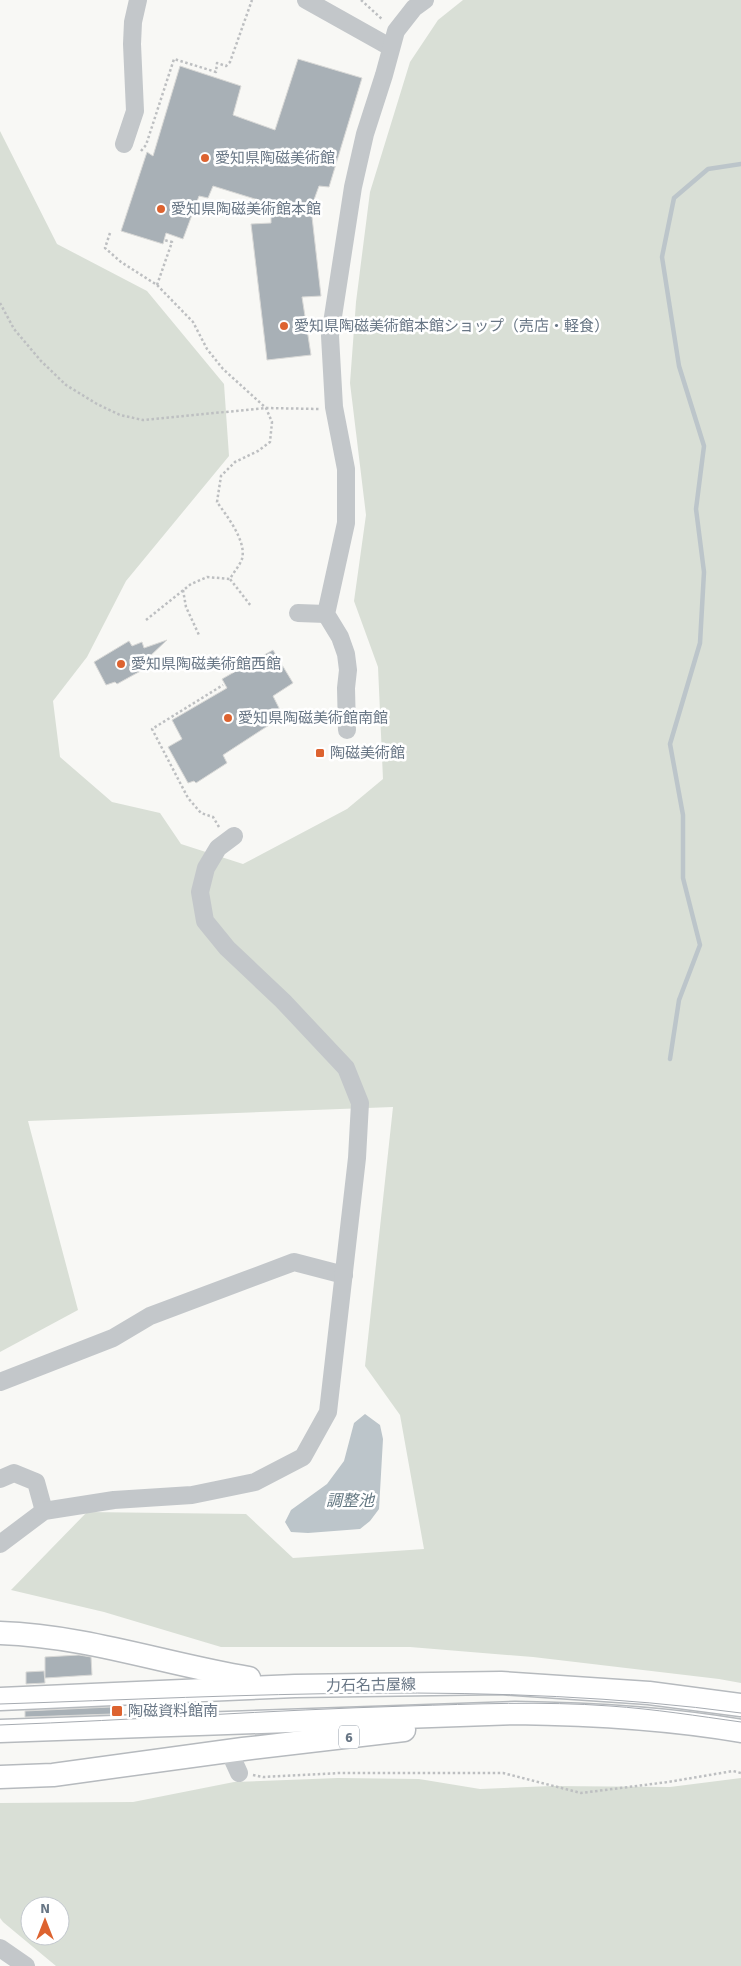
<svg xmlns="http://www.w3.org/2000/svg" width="741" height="1966" font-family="Signika,'Noto Sans JP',sans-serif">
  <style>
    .green { fill: #d9dfd6; fill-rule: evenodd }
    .water { fill: #bcc5ca }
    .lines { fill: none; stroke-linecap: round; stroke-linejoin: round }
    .stream { stroke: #bcc5ca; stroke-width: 4.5 }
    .building { fill: #a8b0b6; stroke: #d9d9d7 }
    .major-casing { stroke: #b6babe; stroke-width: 25 }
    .path { stroke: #bdbfc1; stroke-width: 2.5; stroke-dasharray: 2.5 2.5; stroke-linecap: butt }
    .minor { stroke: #c3c7ca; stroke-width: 18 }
    .major { stroke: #fff; stroke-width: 22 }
    .tram { stroke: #a6abb1; stroke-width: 1 }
    .poi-dot { fill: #dd6330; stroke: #fff; stroke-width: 2 }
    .labels { text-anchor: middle; stroke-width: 5; stroke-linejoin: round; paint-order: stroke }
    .shield { fill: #fff; stroke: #959faa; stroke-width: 1 }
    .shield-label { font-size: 14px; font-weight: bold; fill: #687685 }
    .poi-label { font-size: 15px; fill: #687685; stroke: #fff; text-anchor: start }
    .street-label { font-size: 15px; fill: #687685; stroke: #fff }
    .water-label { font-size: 16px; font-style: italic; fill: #637781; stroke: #fff }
  </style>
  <rect width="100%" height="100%" fill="#f8f8f5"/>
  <!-- green -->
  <g class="green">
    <polygon points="463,0 741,0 741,1683 719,1679 533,1657 410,1647 221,1647 104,1612 11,1590 87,1512 246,1514 293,1558 424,1549 400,1415 365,1366 393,1107 28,1121 78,1310 0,1352 0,131 57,244 147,291 224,384 229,456 126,581 87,657 53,701 60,757 112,802 160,813 181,844 243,864 347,809 383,779 378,667 354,601 366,515 350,383 356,302 370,192 410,62 438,20"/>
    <path d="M 338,1778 L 419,1779 L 480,1789 L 552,1786 L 670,1787 L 741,1778 L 741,1966 L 56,1966 L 3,1922 L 0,1918 L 0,1803 L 133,1802 L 234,1782 ZM 30,1906 L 60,1906 L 60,1936 L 30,1936 Z"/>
  </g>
  <!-- water -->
  <polygon class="water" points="365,1414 380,1425 383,1439 379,1509 370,1521 360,1529 308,1533 291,1532 285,1522 291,1510 327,1484 344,1461 354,1423"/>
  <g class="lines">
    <!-- stream -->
    <polyline class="stream" points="670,1059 679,1000 700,945 683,878 683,815 670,744 700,643 704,572 696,509 704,446 679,366 662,257 674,198 708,169 741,164"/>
  </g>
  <!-- building -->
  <g class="building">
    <polygon points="298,59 362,78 329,187 319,186 311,208 321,296 302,297 311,355 267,360 251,224 271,223 271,204 213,186 208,198 199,196 183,239 166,233 163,244 121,231 147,152 153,156 180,66 241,86 233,115 275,130"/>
    <polygon points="167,640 149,657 152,660 143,666 146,668 117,684 115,682 106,685 94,662 129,641 132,646 142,642 144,648"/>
    <polygon points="273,650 293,683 273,696 283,716 223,755 227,763 196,783 194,781 188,783 168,747 182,739 172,720 227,688 222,679"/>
    <polygon points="79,1655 91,1657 92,1675 45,1678 45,1657"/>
    <polygon points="44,1671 45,1683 26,1684 26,1672"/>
    <polygon points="111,1707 112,1714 25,1717 25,1711"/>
  </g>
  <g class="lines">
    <defs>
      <g id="major">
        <path d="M 0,1633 C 87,1636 165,1664 249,1678"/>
        <polyline points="0,1699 295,1686 501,1683 649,1693 741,1705"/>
        <path d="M 0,1731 L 515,1713 C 590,1714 666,1718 741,1731"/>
        <polyline points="0,1777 53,1775 243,1749 404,1730"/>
      </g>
    </defs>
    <!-- major casing -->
    <use href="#major" class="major-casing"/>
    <!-- path -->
    <g class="path">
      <polyline points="361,0 383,20"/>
      <polyline points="141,151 146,145 174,59 216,72 217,63 226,66 230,62 252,0"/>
      <path d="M 110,233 L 105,248 L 121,262 L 157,285 L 193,322 L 207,349 L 223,369 L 266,408 L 272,422 L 270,442 L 258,451 L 235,462 L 221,476 L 217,502 C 226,515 247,541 242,559 C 240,565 233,573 230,579 L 251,606"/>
      <polyline points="157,285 172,242 164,240"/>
      <polyline points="0,303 14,329 41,361 66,385 97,404 120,415 143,420 266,408 319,409"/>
      <polyline points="183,590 186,607 199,635"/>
      <polyline points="146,620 191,584 207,577 230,579"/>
      <polyline points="219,827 213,817 201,813 188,798 152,729 223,685"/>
      <polyline points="253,1775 263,1777 340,1773 503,1773 581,1793 668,1782 733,1771 741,1773"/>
    </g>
    <!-- minor -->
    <g class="minor">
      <polyline points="306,0 390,47"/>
      <polyline points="124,144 135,111 132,44 133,22 138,0"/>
      <polyline points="298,613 326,614"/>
      <polyline points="347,730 346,688 348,670 346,654 340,637 326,614 346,523 346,469 334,407 330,336 353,187 365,134 384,75 396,31 414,8 425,0"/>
      <polyline points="0,1382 113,1338 150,1316 294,1262 344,1275"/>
      <polyline points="0,1479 14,1473 36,1482 44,1511"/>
      <polyline points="0,1544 44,1511 114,1500 192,1495 255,1482 303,1457 328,1412 357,1158 360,1103 346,1068 283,1001 227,948 205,921 200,892 206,868 218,848 234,836"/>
      <polyline points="229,1751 239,1773"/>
      <polyline points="0,1948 26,1966"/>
    </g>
    <!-- major -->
    <use href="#major" class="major"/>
    <!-- tram -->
    <g class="tram">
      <path d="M 0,1704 C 247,1696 496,1680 741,1713"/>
      <path d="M 0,1725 C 136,1720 271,1710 407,1706 C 474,1704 543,1701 610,1706 C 654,1709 698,1716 741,1722"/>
    </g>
  </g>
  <!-- markers -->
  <g class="poi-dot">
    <circle cx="205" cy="158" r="5"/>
    <circle cx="161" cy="209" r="5"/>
    <circle cx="284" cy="326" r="5"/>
    <circle cx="121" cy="664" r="5"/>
    <circle cx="228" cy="718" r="5"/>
    <rect x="315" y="748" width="10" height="10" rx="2.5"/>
    <rect x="111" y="1705" width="12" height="12" rx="2.5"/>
  </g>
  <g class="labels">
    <!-- shield labels -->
    <rect class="shield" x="339" y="1725.5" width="20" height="23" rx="4"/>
    <g class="shield-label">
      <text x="349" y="1742">6</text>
    </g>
    <!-- poi labels -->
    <g class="poi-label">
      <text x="215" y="163">愛知県陶磁美術館</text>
      <text x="171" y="214">愛知県陶磁美術館本館</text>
      <text x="294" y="331">愛知県陶磁美術館本館ショップ（売店・軽食）</text>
      <text x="131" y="669">愛知県陶磁美術館西館</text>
      <text x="238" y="723">愛知県陶磁美術館南館</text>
      <text x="330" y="758">陶磁美術館</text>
      <text x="128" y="1716">陶磁資料館南</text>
    </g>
    <!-- street labels -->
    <g class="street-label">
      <text transform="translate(371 1685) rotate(-1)" y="5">力石名古屋線</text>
    </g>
    <!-- water labels -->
    <g class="water-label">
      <text x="350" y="1506">調整池</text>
    </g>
  </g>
  <!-- north arrow -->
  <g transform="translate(45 1921)"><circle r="24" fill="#ffffff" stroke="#c3c8ce"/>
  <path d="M0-4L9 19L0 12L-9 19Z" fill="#dd6330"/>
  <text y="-8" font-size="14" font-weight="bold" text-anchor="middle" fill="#687685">N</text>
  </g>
</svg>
